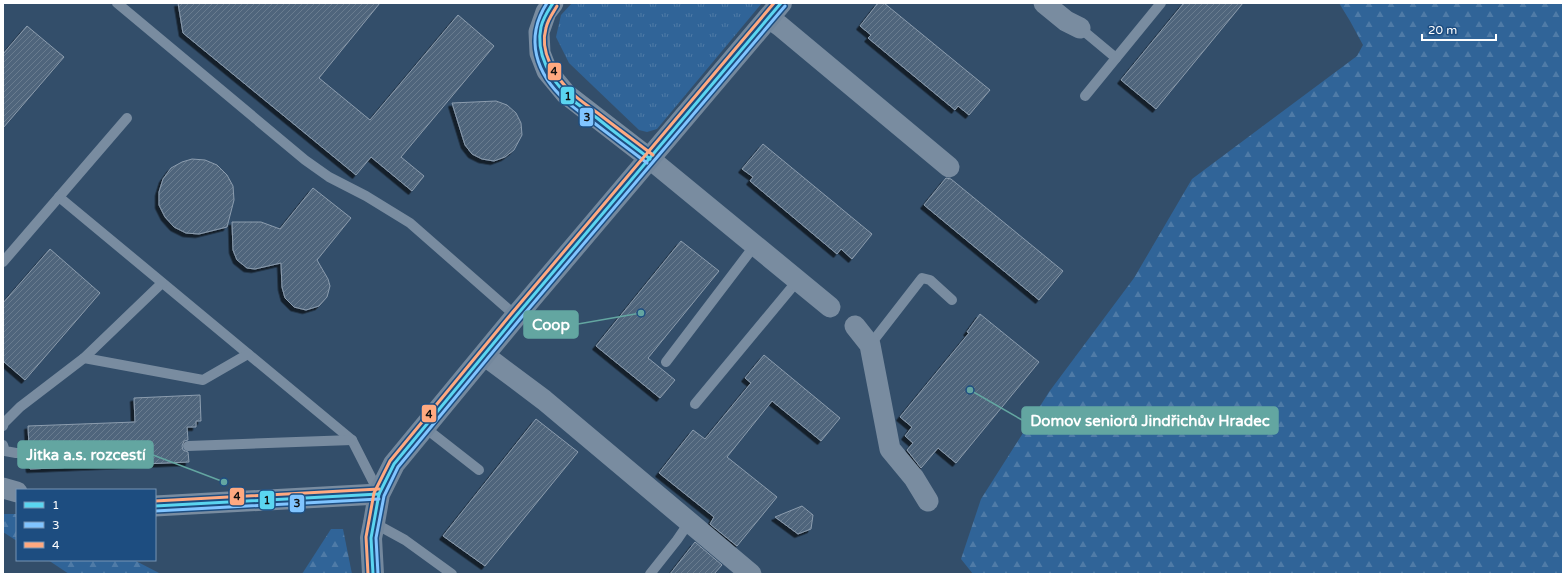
<svg xmlns="http://www.w3.org/2000/svg" width="1566" height="577" font-family="'Varela Round',sans-serif">
  <style>
    .forest { fill: url(#forest-firs) }
    .park { fill: url(#park-tufts) }
    .building { fill: url(#building-hatch); stroke: #8c9daf; filter: url(#shadow) }
    .lines { fill: none; stroke-linecap: round; stroke-linejoin: round }
    .lane { stroke: #798ca0; stroke-width: 10 }
    .street { stroke: #798ca0; stroke-width: 21 }
    .secondary { stroke: #74889d; stroke-width: 22 }
    .bus-1-casing { stroke: #1d4d80; stroke-width: 6 }
    .bus-2-casing { stroke: #1d4d80; stroke-width: 6 }
    .bus-3-casing { stroke: #1d4d80; stroke-width: 6 }
    .bus-1 { stroke: #5ad5f0; stroke-width: 3 }
    .bus-2 { stroke: #80c4ff; stroke-width: 3 }
    .bus-3 { stroke: #ffa980; stroke-width: 3 }
    .leader { fill: none; stroke: #63a6a1; stroke-width: 1.5 }
    .callout-dot { fill: #63a6a1; stroke: #1d4d80; stroke-width: 1.5 }
    .callout { fill: #63a6a1; stroke: #63a6a1; stroke-width: 1.5 }
    .callout-label { font-size: 15px; text-anchor: middle; font-weight: bold; fill: #fff }
    .line-badge { stroke: #1d4d80; stroke-width: 1.5 }
    .pale-badge-label { font-size: 11px; text-anchor: middle; font-weight: bold; fill: #111 }
  </style>
  <defs>
    <pattern id="forest-firs" width="22" height="20" patternUnits="userSpaceOnUse"><rect width="22" height="20" fill="#306498"/><path d="M5 1l3.5 6h-7zM16 11l3.5 6h-7z" fill="#4f7ba7"/></pattern>
    <pattern id="park-tufts" width="24" height="20" patternUnits="userSpaceOnUse"><rect width="24" height="20" fill="#306498"/><path d="M3 7l-1-3M5 7V3M7 7l1-3M15 17l-1-3M17 17v-4M19 17l1-3" fill="none" stroke="#4f7ba7"/></pattern>
    <pattern id="building-hatch" width="6" height="6" patternUnits="userSpaceOnUse"><rect width="6" height="6" fill="#4f657b"/><path d="M-1 1l2-2M0 6l6-6M5 7l2-2" fill="none" stroke="#697c8f"/></pattern>
    <filter id="shadow"><feDropShadow dx="-3.5" dy="3.5" stdDeviation="0" flood-color="#0009"/></filter>
  </defs>
  <rect width="100%" height="100%" fill="#334e6a"/>
  <!-- forest -->
  <g class="forest">
    <polygon points="1339,3 1563,3 1563,574 973,574 961,559 981,499 1049,392 1134,278 1192,179 1357,56 1363,45 1350,21"/>
    <polygon points="3,514 17,514 17,541 3,532"/>
    <polygon points="331,529 343,529 352,574 302,574"/>
    <polygon points="48,560 134,560 161,574 69,574"/>
  </g>
  <!-- park -->
  <polygon class="park" points="572,3 762,3 657,129 647,132 639,130 569,63 556,37 561,15"/>
  <!-- building -->
  <g class="building">
    <polygon points="178,3 380,3 319,78 370,120 458,15 494,46 401,157 424,176 412,191 371,157 356,175 183,33"/>
    <polygon points="878,3 884,3 990,90 969,115 958,106 955,110 868,38 871,35 860,26"/>
    <polygon points="1184,3 1243,3 1156,109 1121,80"/>
    <polygon points="27,26 64,57 3,128 3,54"/>
    <polygon points="496,101 507,105 516,113 521,123 522,135 514,150 505,157 494,161 482,159 472,154 465,145 452,103"/>
    <polygon points="763,144 872,234 852,259 841,249 837,254 750,181 753,177 742,169"/>
    <polygon points="192,159 205,160 217,165 227,175 233,186 234,200 227,227 199,234 186,233 174,227 165,217 159,205 159,192 163,179 171,168 182,162"/>
    <polygon points="946,178 951,179 1063,271 1039,300 924,205"/>
    <polygon points="313,188 351,218 317,260 328,279 330,286 327,297 319,306 306,310 294,307 285,298 282,287 281,263 255,269 247,268 237,260 233,250 232,222 261,222 280,229"/>
    <polygon points="681,241 719,271 648,358 675,380 660,398 596,346"/>
    <polygon points="50,249 100,293 25,380 3,361 3,303"/>
    <polygon points="980,314 1039,362 956,463 938,448 921,468 907,450 913,443 905,436 912,427 900,417 969,333 967,332"/>
    <polygon points="764,355 840,418 821,441 772,401 727,457 777,497 737,546 710,524 714,517 659,473 693,430 705,439 751,383 745,378"/>
    <polygon points="200,395 201,421 196,421 196,427 187,427 188,440 184,441 182,446 183,450 188,452 189,462 30,469 29,459 34,457 35,453 33,448 29,446 28,426 135,422 134,398"/>
    <polygon points="536,419 578,452 485,566 443,536"/>
    <polygon points="802,506 813,515 811,529 798,534 775,517"/>
    <polygon points="695,542 722,565 714,574 670,574"/>
  </g>
  <g class="lines">
    <!-- lane -->
    <g class="lane">
      <polyline points="117,3 305,160 329,177 366,196 410,223 516,316"/>
      <polyline points="1080,28 1116,58"/>
      <polyline points="1085,96 1161,3"/>
      <polyline points="59,197 352,440 379,493"/>
      <polyline points="3,262 127,118"/>
      <polyline points="870,345 922,278 930,280 952,300"/>
      <polyline points="84,358 203,380 248,354"/>
      <polyline points="666,362 755,245"/>
      <polyline points="695,404 798,280"/>
      <polyline points="3,426 4,423 20,407 84,358 162,283"/>
      <polyline points="424,427 479,470"/>
      <polyline points="3,445 5,451 16,453 29,453"/>
      <polyline points="188,446 352,440"/>
      <polyline points="374,523 405,540 452,574"/>
      <polyline points="650,574 677,540 690,521"/>
    </g>
    <!-- street -->
    <g class="street">
      <polyline points="553,3 546,12 539,32 540,53 547,71 566,94 650,159 830,307"/>
      <polyline points="1044,3 1066,21 1080,28"/>
      <polyline points="769,18 780,26 949,167"/>
      <polyline points="855,326 870,345 890,449 914,478 928,501"/>
      <polyline points="484,355 544,400 751,574"/>
      <polyline points="3,488 17,492"/>
      <polyline points="155,506 379,494"/>
    </g>
    <!-- secondary -->
    <polyline class="secondary" points="373,574 371,538 374,523 379,494 394,464 516,316 781,3"/>
    <defs>
      <g id="bus-1">
        <path d="M 553,3 C 548,11 543,18 541,27 C 535,54 551,80 570,98 C 578,105 588,111 597,118 C 614,132 632,145 650,159"/>
        <polyline points="155,506 379,494"/>
        <polyline points="373,574 371,538 379,494 394,464 516,316 781,3"/>
      </g>
      <g id="bus-2">
        <path d="M 547,3 C 524,39 536,74 566,101 C 575,109 584,115 593,122 C 611,136 629,149 647,163"/>
        <polyline points="155,511 379,499"/>
        <polyline points="378,574 376,538 384,496 398,467 520,319 785,6"/>
      </g>
      <g id="bus-3">
        <path d="M 557,6 C 553,13 548,19 546,28 C 539,52 555,77 572,93 C 580,101 590,107 599,114 C 617,128 635,141 653,155"/>
        <polyline points="155,501 379,489"/>
        <polyline points="368,574 366,537 374,493 390,461 512,313 774,3"/>
      </g>
    </defs>
    <!-- bus-1 casing -->
    <use href="#bus-1" class="bus-1-casing"/>
    <!-- bus-2 casing -->
    <use href="#bus-2" class="bus-2-casing"/>
    <!-- bus-3 casing -->
    <use href="#bus-3" class="bus-3-casing"/>
    <!-- bus-1 -->
    <use href="#bus-1" class="bus-1"/>
    <!-- bus-2 -->
    <use href="#bus-2" class="bus-2"/>
    <!-- bus-3 -->
    <use href="#bus-3" class="bus-3"/>
  </g>
  <!-- callouts -->
  <path class="leader" d="M641 313L578 324M970 390L1022 420M224 482L153 455"/>
  <g class="callout-dot">
    <circle cx="641" cy="313" r="4"/>
    <circle cx="970" cy="390" r="4"/>
    <circle cx="224" cy="482" r="4"/>
  </g>
  <g class="callout">
    <rect x="524" y="311" width="54" height="27" rx="4"/>
    <rect x="1022" y="407" width="256" height="27" rx="4"/>
    <rect x="18" y="441" width="135" height="27" rx="4"/>
  </g>
  <g class="callout-label">
    <text x="551" y="330">Coop</text>
    <text x="1150" y="426">Domov seniorů Jindřichův Hradec</text>
    <text x="86" y="460">Jitka a.s. rozcestí</text>
  </g>
  <g class="line-badge">
    <rect x="547" y="62" width="15" height="19" rx="4" fill="#ffa980"/>
    <rect x="560" y="86" width="15" height="19" rx="4" fill="#5ad5f0"/>
    <rect x="579" y="107" width="15" height="20" rx="4" fill="#80c4ff"/>
    <rect x="421" y="404" width="16" height="19" rx="4" fill="#ffa980"/>
    <rect x="229" y="487" width="16" height="19" rx="4" fill="#ffa980"/>
    <rect x="259" y="490" width="16" height="20" rx="4" fill="#5ad5f0"/>
    <rect x="289" y="494" width="16" height="19" rx="4" fill="#80c4ff"/>
  </g>
  <g class="pale-badge-label">
    <text x="554" y="75">4</text>
    <text x="568" y="100">1</text>
    <text x="587" y="121">3</text>
    <text x="429" y="418">4</text>
    <text x="237" y="500">4</text>
    <text x="267" y="504">1</text>
    <text x="297" y="507">3</text>
  </g>
  <!-- border -->
  <rect width="1566" height="577" fill="none" stroke="#ffffff" stroke-width="8"/>
  <!-- legend -->
  <rect x="16" y="489" width="140" height="72" fill="#1d4d80" stroke="#7794b3"/>
  <rect x="24" y="502" width="20" height="6" fill="#5ad5f0" stroke="#7794b3"/>
  <text x="52" y="509" font-size="12" fill="#ffffff">1</text>
  <rect x="24" y="522" width="20" height="6" fill="#80c4ff" stroke="#7794b3"/>
  <text x="52" y="529" font-size="12" fill="#ffffff">3</text>
  <rect x="24" y="542" width="20" height="6" fill="#ffa980" stroke="#7794b3"/>
  <text x="52" y="549" font-size="12" fill="#ffffff">4</text>
  <!-- scale -->
  <path d="M1422 34v6h74v-6" fill="none" stroke="#ffffff" stroke-width="2"/>
  <text x="1428" y="34" font-size="12" fill="#ffffff" stroke="#1d4d80" stroke-width="3" paint-order="stroke">20 m</text>
</svg>
